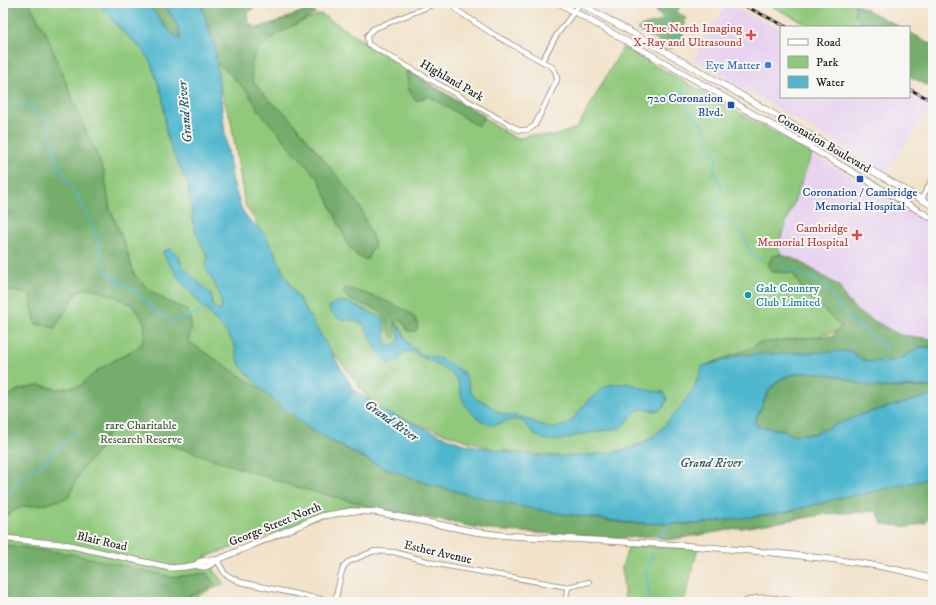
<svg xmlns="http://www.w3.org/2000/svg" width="936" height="605" font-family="'IM FELL DW Pica',serif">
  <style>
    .built { fill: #e7d2ef }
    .green { fill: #90c97c; stroke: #56724c }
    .forest { fill: #74ad6c; stroke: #486444 }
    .water { fill: #50b7ce; stroke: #366a75 }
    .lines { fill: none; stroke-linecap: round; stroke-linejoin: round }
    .stream { stroke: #50b7ce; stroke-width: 1.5 }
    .minor-casing { stroke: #877f72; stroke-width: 6 }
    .major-casing { stroke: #877f72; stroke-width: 7 }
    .minor { stroke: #fff; stroke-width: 4.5 }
    .major { stroke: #fff; stroke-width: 5.5 }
    .rail-casing { stroke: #1c1c1c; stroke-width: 3 }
    .rail { stroke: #f6f6f2; stroke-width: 1.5; stroke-dasharray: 4.5; stroke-linecap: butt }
    .health-dot { fill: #e0444e; stroke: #f6f6f2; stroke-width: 1.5 }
    .shop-dot { fill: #3f7fe0; stroke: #f6f6f2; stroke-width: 1.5 }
    .transit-dot { fill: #1a4fb4; stroke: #f6f6f2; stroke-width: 1.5 }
    .culture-dot { fill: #0f9aa8; stroke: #f6f6f2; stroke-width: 1.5 }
    .labels { text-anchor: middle; stroke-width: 4; stroke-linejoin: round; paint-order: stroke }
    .health-label { font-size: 12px; fill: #be3a42; stroke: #f6f6f2; text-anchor: end }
    .shop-label { font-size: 12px; fill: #366cbe; stroke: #f6f6f2; text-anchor: end }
    .street-label { font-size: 12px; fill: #1c1c1c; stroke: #f6f6f2 }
    .transit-label { font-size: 12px; fill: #164399; stroke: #f6f6f2; text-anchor: end }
    .culture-label { font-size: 12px; fill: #0d838f; stroke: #f6f6f2; text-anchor: start }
    .park-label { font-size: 12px; fill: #45593e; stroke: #f6f6f2 }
    .water-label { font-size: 13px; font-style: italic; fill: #315a63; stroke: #f6f6f2 }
  </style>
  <rect width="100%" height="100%" fill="#f6f6f2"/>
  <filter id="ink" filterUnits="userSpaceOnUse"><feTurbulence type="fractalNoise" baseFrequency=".025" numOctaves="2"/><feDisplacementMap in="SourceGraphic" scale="8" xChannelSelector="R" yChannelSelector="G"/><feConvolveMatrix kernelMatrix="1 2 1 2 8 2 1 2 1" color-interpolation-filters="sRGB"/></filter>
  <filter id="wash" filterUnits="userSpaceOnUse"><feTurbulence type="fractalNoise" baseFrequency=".012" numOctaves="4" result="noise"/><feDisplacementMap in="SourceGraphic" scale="16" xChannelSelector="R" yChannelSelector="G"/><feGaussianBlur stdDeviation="0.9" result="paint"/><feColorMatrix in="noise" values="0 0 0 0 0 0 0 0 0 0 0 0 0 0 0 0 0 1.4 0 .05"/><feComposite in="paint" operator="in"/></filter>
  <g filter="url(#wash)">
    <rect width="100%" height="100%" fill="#f2e2c9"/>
    <!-- built -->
    <g class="built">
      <polygon points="727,3 781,30 781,97 909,97 909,93 933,104 886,172 693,59"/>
      <polygon points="812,154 933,224 933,339 900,335 858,312 846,299 839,286 797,260 781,254 777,247"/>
    </g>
    <!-- green -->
    <g class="green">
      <polygon points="3,3 98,3 110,15 114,23 142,49 151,63 163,98 165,119 182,171 188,184 190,195 359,503 373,507 351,506 205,557 224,584 182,602 3,602"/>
      <polygon points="765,3 855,3 855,15 865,27 813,27"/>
      <polygon points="321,14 515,138 522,138 528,135 554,136 577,128 623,47 812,154 777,247 793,273 845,329 800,341 685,408 649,439 626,450 586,459 497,450 443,433 376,409 344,366 288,301 256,222 245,205 231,121 215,73 222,53"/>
      <polygon points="629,546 698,548 684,602 625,602 622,567"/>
    </g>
    <!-- forest -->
    <g class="forest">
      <polygon points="3,3 29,3 47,35 82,122 104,171 110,209 125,245 134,274 150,290 169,302 187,310 192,326 188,341 262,390 311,430 331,441 382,467 435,486 512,505 624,523 696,524 787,512 844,497 856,495 859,495 920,481 933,476 933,509 925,523 909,527 882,524 877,511 828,514 668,540 654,536 617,538 491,530 390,511 299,488 114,426 104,440 101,448 81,470 69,497 47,504 22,507 3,517 3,394 6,398 19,389 40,385 58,389 80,386 98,370 141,345 145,335 144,322 132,305 111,295 91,288 78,291 55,328 36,324 29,294 3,290"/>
      <path d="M 144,3 L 162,3 C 170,14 180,25 180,39 C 169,34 164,22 156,14 C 152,10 147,7 144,3 Z"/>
      <polygon points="201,3 258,3 247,15 249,23 257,28 282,20 303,11 314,11 316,13 278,34 258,50 251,65 253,81 266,97 289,117 342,182 360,207 375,244 367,260 357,256 348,245 319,180 259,111 249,94 227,71 217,63 215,48"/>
      <path d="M 656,3 L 681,3 L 677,12 L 686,18 L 681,45 L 673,46 L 671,49 L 637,29 C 645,23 654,25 662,20 L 662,17 L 656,12 L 657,5 Z"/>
      <polygon points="856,4 900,27 865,27 855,15"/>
      <polygon points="909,32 933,45 933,88 909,76"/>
      <polygon points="406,71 485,116 478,126 429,96 416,101 409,90"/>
      <polygon points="781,254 797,260 839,286 846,299 858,312 900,335 933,339 933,347 920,347 902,358 890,361 869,362 859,358 851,351 703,366 744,351 759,343 801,338 833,336 841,326 803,291 793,273 773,272 768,265 772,256"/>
      <path d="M 345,288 C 358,290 408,307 415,318 C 416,320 417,324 418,326 L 416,331 L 408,331 L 404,323 L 398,319 L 395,322 L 396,332 L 395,337 L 392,337 C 386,327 390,321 381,313 C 370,303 351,306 343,292 Z"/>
      <path d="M 811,372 L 836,375 L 864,385 L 893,388 L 933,387 L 933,395 L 863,414 L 814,434 L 791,435 L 784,430 L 759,427 L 756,425 L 755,421 C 770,389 772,375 811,372 Z"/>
      <polygon points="3,545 72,554 172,577 207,573 215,585 176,602 3,602"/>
    </g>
    <!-- water -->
    <g class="water">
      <path d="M 98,3 L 144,3 L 148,7 L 150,7 C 159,18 168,33 180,39 C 181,26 170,13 162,3 L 201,3 L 215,48 L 225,134 L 233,182 L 241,208 L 249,220 L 262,231 L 274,250 L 283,272 L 354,390 L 384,411 L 450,439 L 464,444 L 513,453 L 550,457 L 591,455 L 626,450 L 644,443 L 656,435 L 678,410 L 694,388 L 703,366 L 742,355 L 823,352 L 851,351 L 859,358 L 869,362 L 890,361 L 902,358 L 920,347 L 933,347 L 933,387 C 912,385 890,389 869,386 C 858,384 847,378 837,376 C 815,371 786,369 771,388 C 766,394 759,413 755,421 L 756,425 L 759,427 L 784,430 L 791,435 L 813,434 L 863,414 L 933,395 L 933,476 L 920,481 L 859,495 L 856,495 L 844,497 L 787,512 L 696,524 L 632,523 L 556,513 L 512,505 L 435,486 L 382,467 L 311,430 L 262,390 L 241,366 L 237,358 L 235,346 L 227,333 L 182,283 L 163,254 L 163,251 L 171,249 L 179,257 L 182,266 L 211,294 L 213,306 L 220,312 C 226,297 211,279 205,266 L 208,258 L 194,228 L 188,184 L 173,153 L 166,133 L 163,98 L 151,63 L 142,49 L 114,23 L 110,15 Z"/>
      <path d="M 337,302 L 348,302 L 383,318 L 385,326 L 385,342 L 388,345 L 394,345 L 399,340 L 399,329 L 396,322 L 402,330 L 407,342 L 413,348 L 423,355 L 441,359 L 463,372 L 468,381 L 470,391 L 476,399 L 486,403 L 502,414 L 522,417 L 552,429 L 568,424 L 588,401 L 602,389 L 609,385 L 627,383 L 652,391 L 664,392 L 667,399 C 660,420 652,406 637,410 L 624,425 L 620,428 C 610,430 599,431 589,433 C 573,435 555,446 539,437 C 530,433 528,422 518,420 C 504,417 498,432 480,420 C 474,416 465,406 463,400 C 459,391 460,381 453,374 C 449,371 415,353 410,351 L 404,352 C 397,361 399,366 386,362 C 373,351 372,333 362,324 C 350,315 341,327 329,309 L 330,306 Z"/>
    </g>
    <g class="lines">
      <!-- stream -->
      <g class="stream">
        <path d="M 655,3 C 659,21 670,20 674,32 C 676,36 675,41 675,45"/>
        <path d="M 681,85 L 688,110 L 702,124 L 705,129 L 709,146 L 717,155 C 717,161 713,168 715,173 C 716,178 721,182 721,187 C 722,196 713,202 715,210 C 717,221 732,221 739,229 C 749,240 744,253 762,259"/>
        <polyline points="3,102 25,104 50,118 50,135 59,166 85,210 99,244 106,273 137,292 153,309 172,322 198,313 203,307"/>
        <path d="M 781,266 C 796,272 813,277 826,287 C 832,292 835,301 840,308 C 852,324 868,335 886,345 L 885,362"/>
        <polyline points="3,501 13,491 21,477 43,463 76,431"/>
        <polyline points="656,537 663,534 669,524"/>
        <polyline points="650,602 649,591 646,572 651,561 653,551"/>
      </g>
    </g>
  </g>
  <g filter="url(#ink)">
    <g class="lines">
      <defs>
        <g id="minor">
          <path d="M 437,3 L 373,29 L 367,36 L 368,44 L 519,130 C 526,131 530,130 535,125 L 557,80 C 557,74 556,71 552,67 L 493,34 L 461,13 L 456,9 L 454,3"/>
          <polyline points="542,61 556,36 580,4"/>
          <polyline points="921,200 933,178"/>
          <polyline points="217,560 225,574 240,582 334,602"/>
          <polyline points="335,602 341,574 344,566 348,562 374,551 394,552 437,564 568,587 589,582"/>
          <polyline points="565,602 568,587"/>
          <path d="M 744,602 C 761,593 784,600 801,602"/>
        </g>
        <g id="major">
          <polyline points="559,3 683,73 933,219"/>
          <polyline points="579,3 689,65 933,206"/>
          <polyline points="799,141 809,141 817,144 820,140"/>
          <polyline points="3,538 68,545 171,568 184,567 196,565 199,562 208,560 217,560"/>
          <path d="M 196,565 C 204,569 210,566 217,560 L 322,516 L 351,511 L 376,512 L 476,532 L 501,535 C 598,541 696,544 793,555 C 841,560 887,565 933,579"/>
        </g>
      </defs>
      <!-- minor casing -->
      <use href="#minor" class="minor-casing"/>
      <!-- major casing -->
      <use href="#major" class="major-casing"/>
      <!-- minor -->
      <use href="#minor" class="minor"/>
      <!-- major -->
      <use href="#major" class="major"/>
      <defs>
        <g id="rail">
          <polyline points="739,3 787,27"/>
          <polyline points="909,89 933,101"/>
        </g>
      </defs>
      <!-- rail casing -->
      <use href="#rail" class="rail-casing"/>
      <!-- rail -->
      <use href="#rail" class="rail"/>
    </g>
  </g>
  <!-- markers -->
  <g class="health-dot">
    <path d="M749 29h4v4h4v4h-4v4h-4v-4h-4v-4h4z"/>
    <path d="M855 229h4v4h4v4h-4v4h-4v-4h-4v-4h4z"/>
  </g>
  <circle class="shop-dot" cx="768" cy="65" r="4"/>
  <g class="transit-dot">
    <rect x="727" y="101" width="8" height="8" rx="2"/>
    <rect x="856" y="175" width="8" height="8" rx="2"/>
  </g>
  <circle class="culture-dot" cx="748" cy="295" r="4"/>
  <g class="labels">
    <!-- health labels -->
    <g class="health-label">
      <text x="742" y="32">True North Imaging<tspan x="742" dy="14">X-Ray and Ultrasound</tspan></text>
      <text x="848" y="232">Cambridge<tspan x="848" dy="14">Memorial Hospital</tspan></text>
    </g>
    <!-- shop labels -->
    <g class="shop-label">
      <text x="760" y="69">Eye Matter</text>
    </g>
    <!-- street labels -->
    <g class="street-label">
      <text transform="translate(452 80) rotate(30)" y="4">Highland Park</text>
      <text transform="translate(824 143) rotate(30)" y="4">Coronation Boulevard</text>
      <text transform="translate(275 524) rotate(-22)" y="4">George Street North</text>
      <text transform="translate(102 541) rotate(13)" y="4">Blair Road</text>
      <text transform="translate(438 552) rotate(13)" y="4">Esther Avenue</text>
    </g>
    <!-- transit labels -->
    <g class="transit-label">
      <text x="723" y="102">720 Coronation<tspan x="723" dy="14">Blvd.</tspan></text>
      <text x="860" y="196" text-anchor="middle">Coronation / Cambridge<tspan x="860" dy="14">Memorial Hospital</tspan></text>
    </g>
    <!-- culture labels -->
    <g class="culture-label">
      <text x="756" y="292">Galt Country<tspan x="756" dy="14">Club Limited</tspan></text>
    </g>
    <!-- park labels -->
    <g class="park-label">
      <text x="141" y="429">rare Charitable<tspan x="141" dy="14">Research Reserve</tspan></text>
    </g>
    <!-- water labels -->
    <g class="water-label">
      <text transform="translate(184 112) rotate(-95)" y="5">Grand River</text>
      <text transform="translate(392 420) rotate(35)" y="5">Grand River</text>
      <text x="711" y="467">Grand River</text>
    </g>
  </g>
  <!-- margin -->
  <rect width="936" height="605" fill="none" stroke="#f6f6f2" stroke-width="16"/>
  <!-- legend -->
  <rect x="780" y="26" width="130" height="72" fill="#f6f6f2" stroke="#9f9f9c"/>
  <rect x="788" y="39" width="20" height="6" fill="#ffffff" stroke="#9f9f9c"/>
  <text x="816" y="46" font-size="12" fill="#1c1c1c">Road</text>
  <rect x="788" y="56" width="20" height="12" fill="#90c97c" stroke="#9f9f9c"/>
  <text x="816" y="66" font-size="12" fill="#1c1c1c">Park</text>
  <rect x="788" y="76" width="20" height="12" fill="#50b7ce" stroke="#9f9f9c"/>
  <text x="816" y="86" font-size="12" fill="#1c1c1c">Water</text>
</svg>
